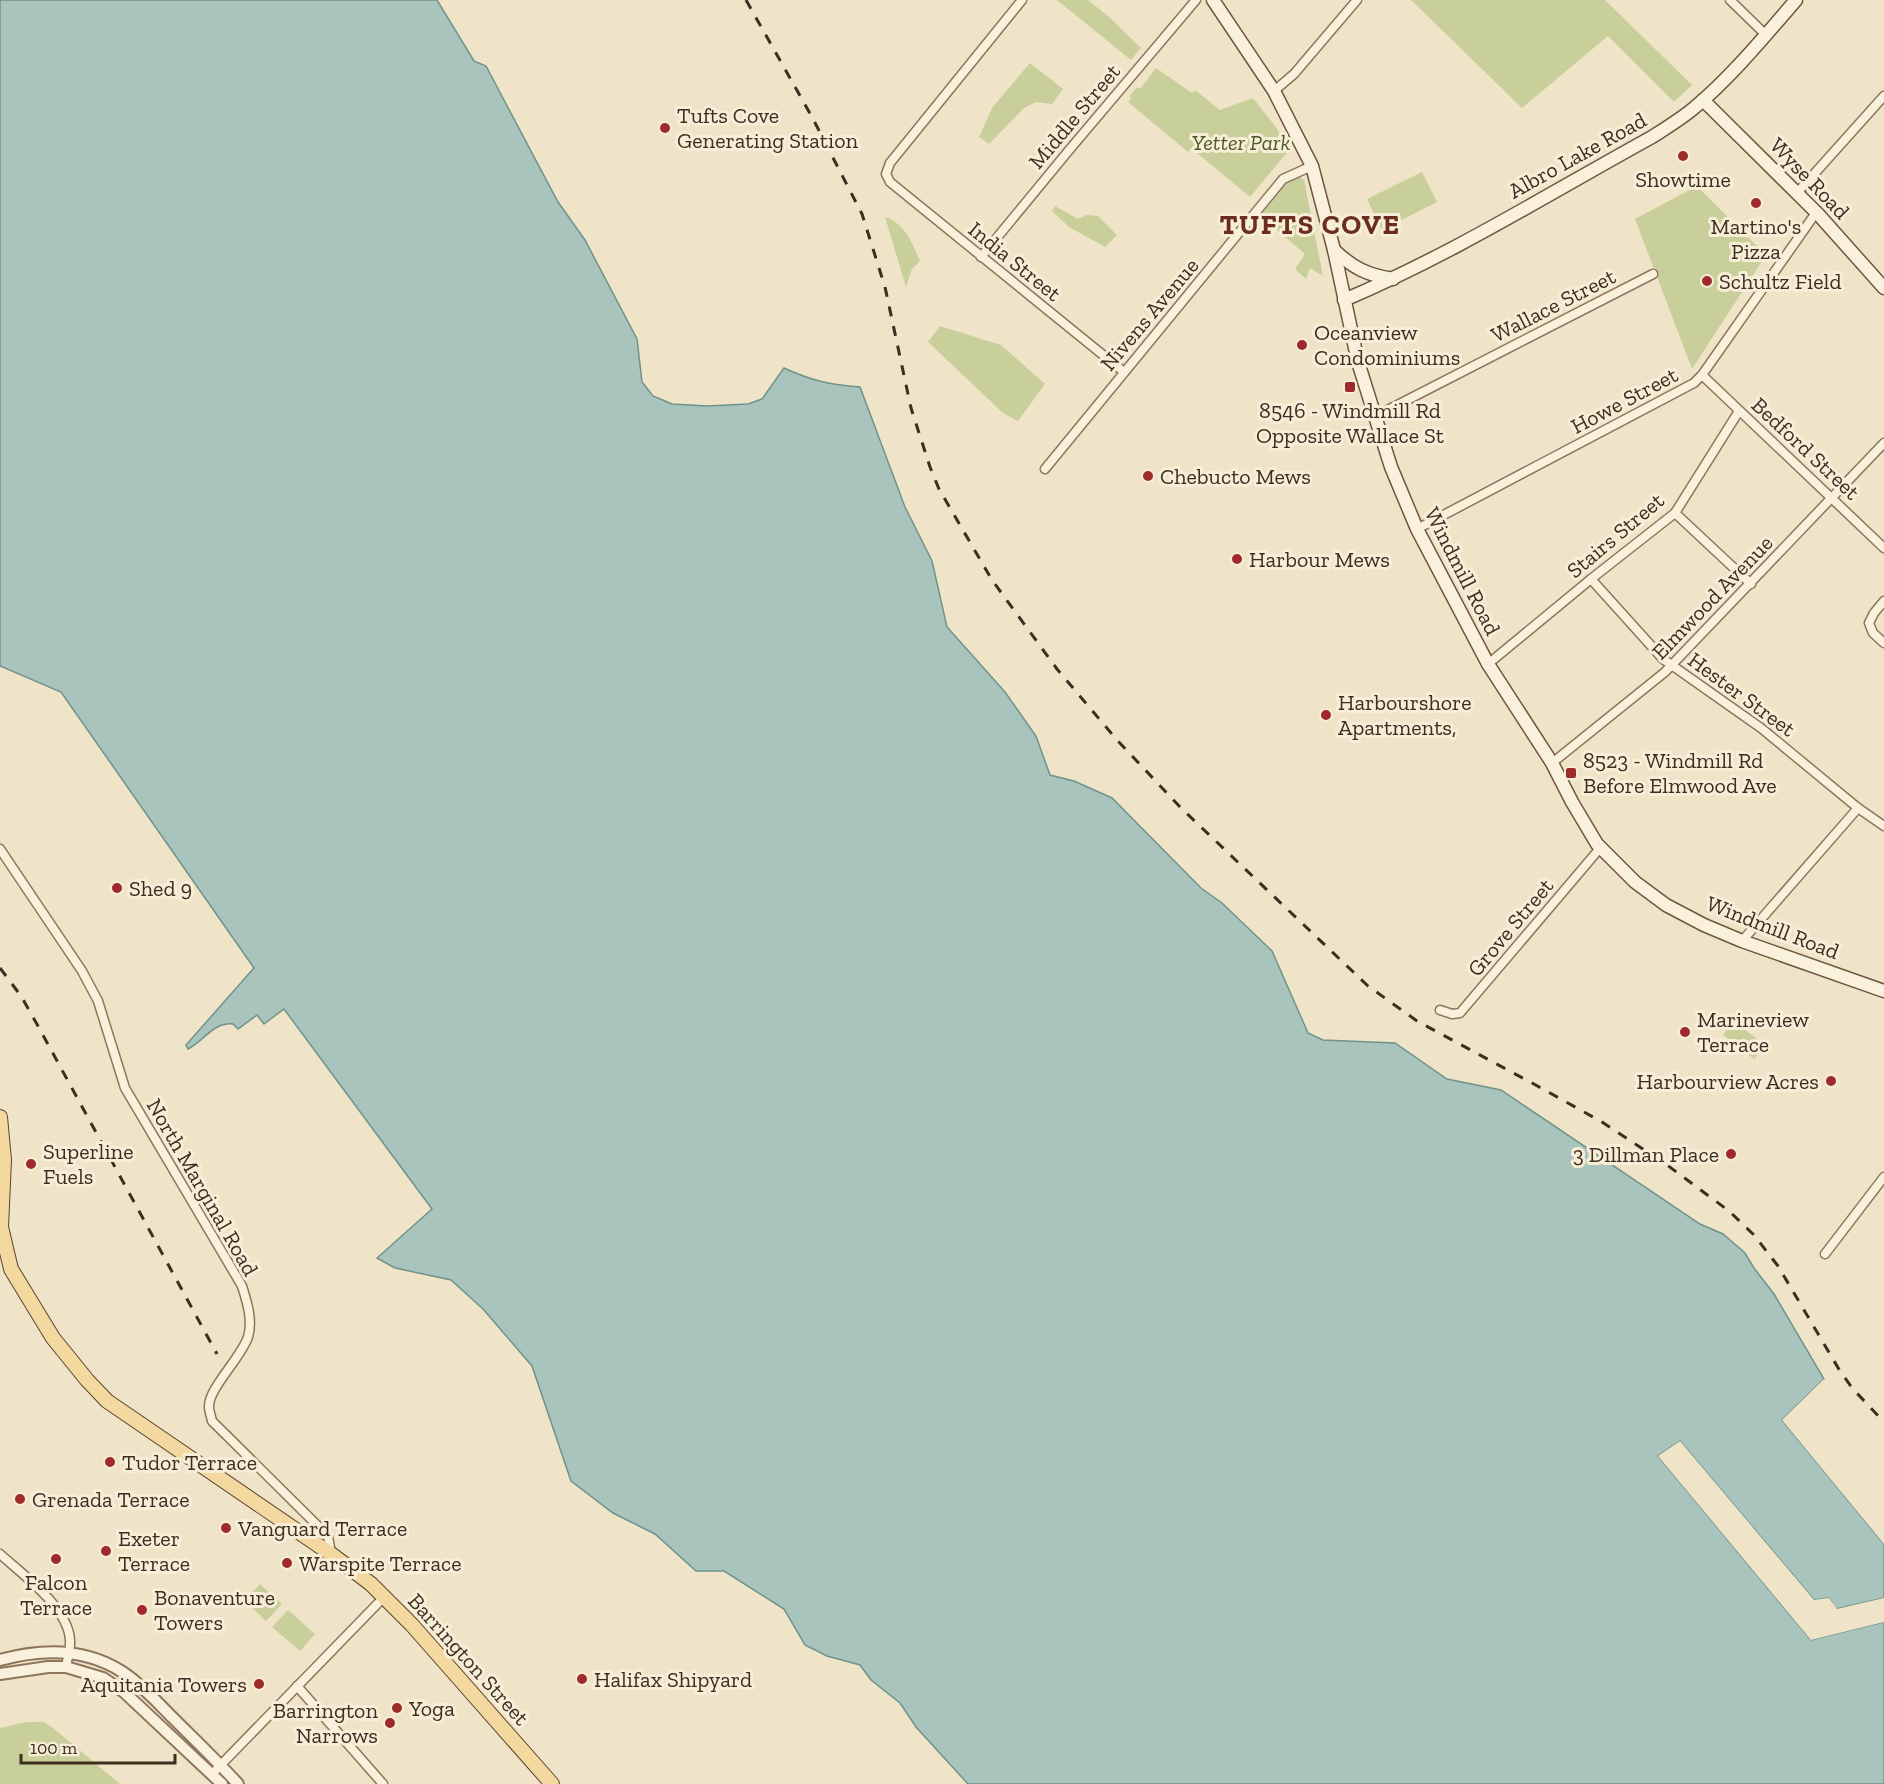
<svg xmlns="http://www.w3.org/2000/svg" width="1884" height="1784" font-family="'Zilla Slab',serif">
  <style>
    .green { fill: #c9cf9b }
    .water { fill: #a9c4bc; stroke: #6f938a; stroke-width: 1.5 }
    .pier { fill: #f0e4c8 }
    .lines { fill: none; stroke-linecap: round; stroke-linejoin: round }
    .minor-casing { stroke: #8d765c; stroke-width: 11 }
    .tertiary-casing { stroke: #8d765c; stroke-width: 14 }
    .secondary-casing { stroke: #6f573f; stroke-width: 15 }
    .primary-casing { stroke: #5b4430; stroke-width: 16 }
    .minor { stroke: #faf1dc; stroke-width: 8 }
    .tertiary { stroke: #faf1dc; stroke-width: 10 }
    .secondary { stroke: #faf1dc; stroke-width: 12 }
    .primary { stroke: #f3d9a0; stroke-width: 14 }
    .rail { stroke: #3d2e20; stroke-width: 3; stroke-dasharray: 10 10; stroke-linecap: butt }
    .poi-dot { fill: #9e2a2b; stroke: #f7eed8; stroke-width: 2 }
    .labels { text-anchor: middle; stroke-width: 6; stroke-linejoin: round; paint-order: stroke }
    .poi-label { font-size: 22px; fill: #3d2e20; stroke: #f7eed8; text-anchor: start }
    .street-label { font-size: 22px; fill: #3d2e20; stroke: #f7eed8 }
    .park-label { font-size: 22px; font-style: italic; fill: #4d5a26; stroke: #f7eed8 }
    .district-label { font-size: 28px; font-weight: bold; letter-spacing: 1.5px; fill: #6b2e1e; stroke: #f7eed8 }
  </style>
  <rect width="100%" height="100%" fill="#f0e4c8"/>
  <!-- green -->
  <g class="green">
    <polygon points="1057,0 1088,0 1109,17 1141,48 1131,60"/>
    <polygon points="1411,0 1605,0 1692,85 1674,102 1608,36 1522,108"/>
    <polygon points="1030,63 1063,89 1052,104 1036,102 1024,108 989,144 979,137 992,108"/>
    <polygon points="1156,68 1192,93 1195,90 1220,110 1253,98 1275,126 1290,149 1250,197 1191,148 1188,152 1128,102 1132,98 1129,97 1137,87 1140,89"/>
    <polygon points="1422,172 1437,202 1382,230 1367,199"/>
    <polygon points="1298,176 1304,180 1323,276 1310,268 1306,279 1295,269 1305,254 1259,215 1284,184"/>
    <polygon points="1697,186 1766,255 1692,369 1635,219"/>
    <polygon points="1055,206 1078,219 1087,215 1098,216 1117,235 1105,247 1069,227 1052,211"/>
    <path d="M 885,217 C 906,224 911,242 920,261 L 912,269 L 906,287 Z"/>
    <polygon points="940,326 1001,345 1045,384 1018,421 1003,413 928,342"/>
    <polygon points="1733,1021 1765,1045 1754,1059 1723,1035"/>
    <polygon points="260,1584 282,1604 266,1621 245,1601"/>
    <polygon points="288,1610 315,1634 300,1651 272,1627"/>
    <polygon points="27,1722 44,1722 53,1728 120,1784 0,1784 0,1728"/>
  </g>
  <!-- water -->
  <path class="water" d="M 0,0 L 437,0 L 474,61 L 486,66 L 558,202 L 585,240 L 637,339 L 642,382 L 653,396 L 672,404 L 707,406 L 748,404 L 762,399 L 784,368 C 810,380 830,385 860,387 L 905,507 L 932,561 L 947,627 L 1005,692 L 1036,736 L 1050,775 L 1074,781 L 1112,798 L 1201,888 L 1222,903 L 1272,951 L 1308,1033 L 1323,1040 L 1395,1043 L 1447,1079 L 1501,1090 L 1700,1224 L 1723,1234 L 1745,1253 L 1754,1268 L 1774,1294 L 1824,1379 L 1782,1420 L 1884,1544 L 1884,1598 L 1836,1609 L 1829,1598 L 1814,1600 L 1680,1441 L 1658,1456 L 1811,1640 L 1884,1622 L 1884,1784 L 968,1784 L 916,1727 L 900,1703 L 871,1680 L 860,1665 L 827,1656 L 805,1645 L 784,1609 L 724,1571 L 696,1571 L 655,1534 L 613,1513 L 571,1481 L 532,1366 L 483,1309 L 451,1280 L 395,1268 L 377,1258 L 432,1209 L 284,1009 L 264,1024 L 257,1015 L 238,1029 L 233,1024 C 213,1022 204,1041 188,1049 L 186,1045 L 254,968 L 61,692 L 0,666 Z"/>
  <!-- pier -->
  <g class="pier">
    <polygon points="1824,1379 1826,1382 1786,1420 1884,1540 1884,1544 1782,1420"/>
    <polygon points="1680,1441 1814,1600 1829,1598 1837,1609 1884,1598 1884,1601 1837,1612 1827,1601 1812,1603 1679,1445 1662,1457 1812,1637 1884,1619 1884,1622 1811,1640 1658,1456"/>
  </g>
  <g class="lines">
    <defs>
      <g id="minor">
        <polyline points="1022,0 890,163 886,174 890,182 1124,372"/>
        <polyline points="1730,0 1766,35"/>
        <polyline points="1274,91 1294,74 1357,0"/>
        <polyline points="1797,193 1884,96"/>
        <polyline points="981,257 1070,149 1196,0"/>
        <polyline points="1702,375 1884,548"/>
        <polyline points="1374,417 1653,274"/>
        <polyline points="1045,469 1283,179 1312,166"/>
        <polyline points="1675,513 1751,584"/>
        <polyline points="1417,529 1694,383 1702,375 1813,217 1818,214"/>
        <polyline points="1591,579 1663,659 1761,728 1858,808 1884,826"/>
        <polyline points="1884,601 1874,613 1869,623 1873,633 1884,643"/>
        <polyline points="1488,664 1591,579 1675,513 1739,411"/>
        <polyline points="1552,763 1665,672 1884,443"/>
        <path d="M 0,849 L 82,971 L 98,1001 L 125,1088 L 242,1286 C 247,1302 253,1320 248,1337 C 241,1358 208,1389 209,1407 C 209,1411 211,1416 212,1421 L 325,1533 L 328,1537 L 331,1553"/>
        <polyline points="1742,941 1858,808"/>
        <polyline points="1440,1010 1452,1014 1460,1013 1601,847"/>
        <polyline points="1825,1254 1884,1177"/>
        <path d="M 0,1554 C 22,1574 68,1607 70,1640 C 71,1649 67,1659 66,1667"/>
        <polyline points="297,1686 383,1784"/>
        <polyline points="212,1774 385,1596"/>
      </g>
      <g id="tertiary">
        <path d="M 0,1660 C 40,1649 84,1648 121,1671 C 139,1682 158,1703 173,1718 C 195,1740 217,1761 238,1784"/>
        <polyline points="0,1674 48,1667 66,1667 103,1678 124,1692 222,1784"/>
      </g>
      <g id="secondary">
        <polyline points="1213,0 1274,91 1312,166 1334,250 1358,362 1391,467 1417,529 1488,664 1552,763 1572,802 1597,844 1635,882 1666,905 1704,925 1742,941 1884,991"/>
        <polyline points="1703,100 1818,214 1884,288"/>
        <path d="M 1334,250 C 1353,268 1367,275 1393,279"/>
        <path d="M 1344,300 C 1451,255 1550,193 1652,137 C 1666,128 1681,119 1694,108 C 1731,77 1764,37 1796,0"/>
      </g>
      <polyline id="primary" points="0,1117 4,1160 1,1227 11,1269 53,1338 87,1380 107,1401 331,1554 371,1584 412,1625 552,1784"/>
    </defs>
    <!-- minor casing -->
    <use href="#minor" class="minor-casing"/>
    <!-- tertiary casing -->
    <use href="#tertiary" class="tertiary-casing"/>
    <!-- secondary casing -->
    <use href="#secondary" class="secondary-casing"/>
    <!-- primary casing -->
    <use href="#primary" class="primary-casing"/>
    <!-- minor -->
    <use href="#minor" class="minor"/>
    <!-- tertiary -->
    <use href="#tertiary" class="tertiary"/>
    <!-- secondary -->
    <use href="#secondary" class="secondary"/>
    <!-- primary -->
    <use href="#primary" class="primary"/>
    <!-- rail -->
    <g class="rail">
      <polyline points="746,0 812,117 862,214 885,287 911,408 930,467 939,489 992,580 1057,669 1117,740 1181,808 1368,986 1417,1021 1532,1083 1602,1122 1667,1165 1729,1211 1754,1235 1778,1266 1840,1371 1853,1389 1884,1422"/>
      <polyline points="0,968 21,996 38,1026 217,1354"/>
    </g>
  </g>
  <!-- markers -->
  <g class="poi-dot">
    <circle cx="665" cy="128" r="6"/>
    <circle cx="1683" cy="156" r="6"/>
    <circle cx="1756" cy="203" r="6"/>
    <circle cx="1707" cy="281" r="6"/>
    <circle cx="1302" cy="345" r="6"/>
    <rect x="1344" y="381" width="12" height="12" rx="3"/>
    <circle cx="1148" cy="476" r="6"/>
    <circle cx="1237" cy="559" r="6"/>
    <circle cx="1326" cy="715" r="6"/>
    <rect x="1565" y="767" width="12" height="12" rx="3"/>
    <circle cx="117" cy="888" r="6"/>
    <circle cx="1685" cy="1032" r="6"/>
    <circle cx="1831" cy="1081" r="6"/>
    <circle cx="1731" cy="1154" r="6"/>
    <circle cx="31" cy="1164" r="6"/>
    <circle cx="110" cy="1462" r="6"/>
    <circle cx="20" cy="1499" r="6"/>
    <circle cx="226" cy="1528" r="6"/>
    <circle cx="106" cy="1551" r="6"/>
    <circle cx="56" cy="1559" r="6"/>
    <circle cx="287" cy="1563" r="6"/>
    <circle cx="142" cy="1610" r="6"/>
    <circle cx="582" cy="1679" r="6"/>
    <circle cx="259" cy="1684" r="6"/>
    <circle cx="397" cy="1708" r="6"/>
    <circle cx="390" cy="1723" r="6"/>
  </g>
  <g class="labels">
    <!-- poi labels -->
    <g class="poi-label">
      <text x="677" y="123">Tufts Cove<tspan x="677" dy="25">Generating Station</tspan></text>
      <text x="1683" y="187" text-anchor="middle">Showtime</text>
      <text x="1756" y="234" text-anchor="middle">Martino's<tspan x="1756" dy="25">Pizza</tspan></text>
      <text x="1719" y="289">Schultz Field</text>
      <text x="1314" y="340">Oceanview<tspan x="1314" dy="25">Condominiums</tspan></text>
      <text x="1350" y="418" text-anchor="middle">8546 - Windmill Rd<tspan x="1350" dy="25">Opposite Wallace St</tspan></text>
      <text x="1160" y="484">Chebucto Mews</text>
      <text x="1249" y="567">Harbour Mews</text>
      <text x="1338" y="710">Harbourshore<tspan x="1338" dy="25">Apartments,</tspan></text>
      <text x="1583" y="768">8523 - Windmill Rd<tspan x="1583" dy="25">Before Elmwood Ave</tspan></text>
      <text x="129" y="896">Shed 9</text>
      <text x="1697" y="1027">Marineview<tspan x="1697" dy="25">Terrace</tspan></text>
      <text x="1819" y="1089" text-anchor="end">Harbourview Acres</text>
      <text x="43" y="1159">Superline<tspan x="43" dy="25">Fuels</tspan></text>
      <text x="1719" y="1162" text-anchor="end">3 Dillman Place</text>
      <text x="122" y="1470">Tudor Terrace</text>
      <text x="32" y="1507">Grenada Terrace</text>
      <text x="238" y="1536">Vanguard Terrace</text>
      <text x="118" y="1546">Exeter<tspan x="118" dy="25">Terrace</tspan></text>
      <text x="299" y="1571">Warspite Terrace</text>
      <text x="56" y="1590" text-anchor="middle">Falcon<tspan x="56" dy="25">Terrace</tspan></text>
      <text x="154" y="1605">Bonaventure<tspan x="154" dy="25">Towers</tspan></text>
      <text x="594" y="1687">Halifax Shipyard</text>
      <text x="247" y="1692" text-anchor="end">Aquitania Towers</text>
      <text x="409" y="1716">Yoga</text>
      <text x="378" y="1718" text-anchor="end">Barrington<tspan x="378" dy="25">Narrows</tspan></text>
    </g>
    <!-- street labels -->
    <g class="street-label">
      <text transform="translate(1074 116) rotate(-50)" y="8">Middle Street</text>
      <text transform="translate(1577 155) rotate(-29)" y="8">Albro Lake Road</text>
      <text transform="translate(1810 178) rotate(46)" y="8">Wyse Road</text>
      <text transform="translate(1015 261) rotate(39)" y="8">India Street</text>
      <text transform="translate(1553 305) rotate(-27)" y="8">Wallace Street</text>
      <text transform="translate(1149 314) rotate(-50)" y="8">Nivens Avenue</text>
      <text transform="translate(1624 400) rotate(-28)" y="8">Howe Street</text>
      <text transform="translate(1806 448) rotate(43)" y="8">Bedford Street</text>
      <text transform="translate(1615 535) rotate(-40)" y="8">Stairs Street</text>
      <text transform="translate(1463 571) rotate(63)" y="8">Windmill Road</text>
      <text transform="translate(1712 597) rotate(-46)" y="8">Elmwood Avenue</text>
      <text transform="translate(1742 694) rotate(36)" y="8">Hester Street</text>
      <text transform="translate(1510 927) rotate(-50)" y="8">Grove Street</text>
      <text transform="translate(1773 927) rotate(21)" y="8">Windmill Road</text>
      <text transform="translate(203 1187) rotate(60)" y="8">North Marginal Road</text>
      <text transform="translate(469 1659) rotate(48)" y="8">Barrington Street</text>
    </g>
    <!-- park labels -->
    <g class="park-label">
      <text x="1241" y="150">Yetter Park</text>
    </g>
    <!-- district labels -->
    <g class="district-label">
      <text x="1310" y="234">TUFTS COVE</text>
    </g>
  </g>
  <!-- scale -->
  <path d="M21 1754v9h154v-9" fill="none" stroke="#3d2e20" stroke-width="3"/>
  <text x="30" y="1754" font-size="18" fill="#3d2e20" stroke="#f7eed8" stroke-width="4.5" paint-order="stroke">100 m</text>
</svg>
